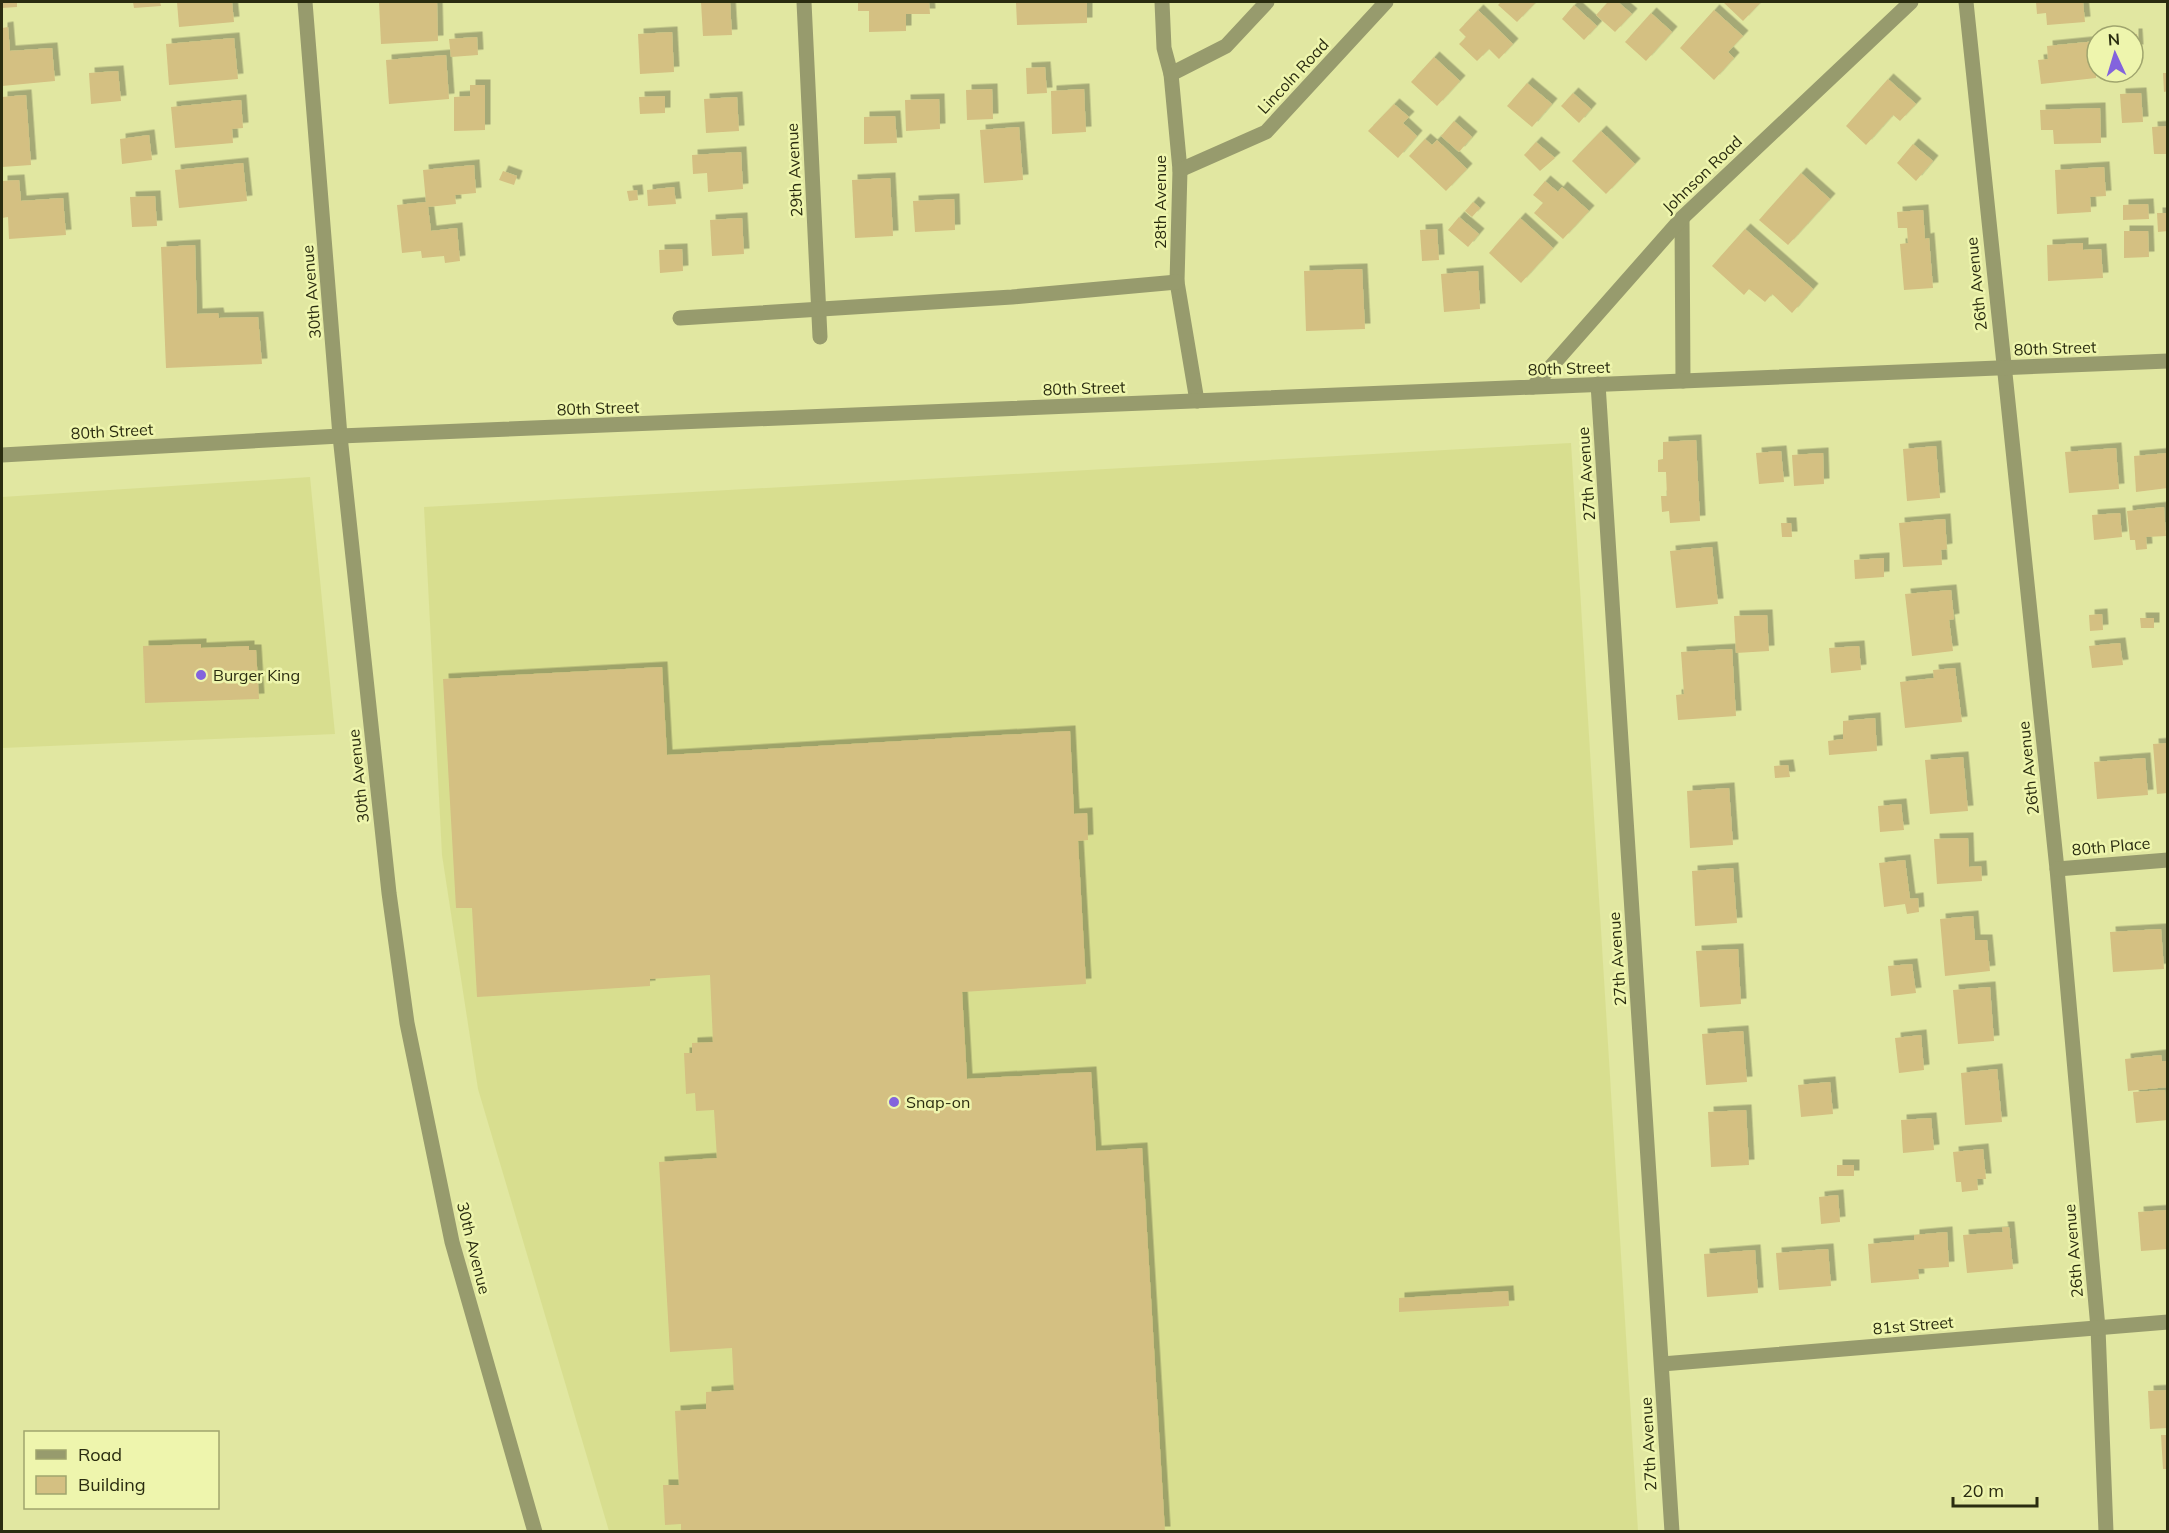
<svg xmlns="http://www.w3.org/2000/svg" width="2169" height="1533" font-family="Mulish,sans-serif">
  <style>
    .built { fill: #d8de8f }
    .building { fill: #d4c082; filter: url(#shadow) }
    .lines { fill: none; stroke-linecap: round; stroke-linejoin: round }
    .minor { stroke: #979b6d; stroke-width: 15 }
    .tertiary { stroke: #979b6d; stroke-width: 15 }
    .poi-dot { fill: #8363dd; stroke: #eef5ad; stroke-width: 2 }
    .labels { text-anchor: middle; stroke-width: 5; stroke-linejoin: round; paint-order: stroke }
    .street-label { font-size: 16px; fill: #2a2c10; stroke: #eef5ad }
    .poi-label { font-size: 16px; fill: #2a2c10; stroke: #eef5ad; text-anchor: start }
  </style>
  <defs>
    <filter id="shadow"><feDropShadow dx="5.5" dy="-5.5" stdDeviation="0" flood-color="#0004"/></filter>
  </defs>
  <rect width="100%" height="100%" fill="#e1e7a1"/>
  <!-- built -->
  <g class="built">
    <polygon points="1571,443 1638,1531 609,1531 478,1089 442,855 424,507"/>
    <polygon points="310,477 335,734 2,748 2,497"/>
  </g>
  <!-- building -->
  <g class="building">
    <polygon points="2,2 17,2 17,7 2,8"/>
    <polygon points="133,2 160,2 161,6 134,8"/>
    <polygon points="177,2 232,2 234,22 179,27"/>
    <polygon points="379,2 437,2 438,41 381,44"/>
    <polygon points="701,2 730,2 732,35 703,36"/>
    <polygon points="858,2 929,2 930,14 906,14 906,31 869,32 869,11 858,11"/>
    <polygon points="1016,2 1087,2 1087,23 1017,25"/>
    <polygon points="1501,2 1536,2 1517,22 1498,5"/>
    <polygon points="1608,2 1618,2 1632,14 1615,32 1596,15"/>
    <polygon points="1723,2 1761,2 1743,21"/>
    <polygon points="2036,2 2083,2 2085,22 2047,25 2046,13 2037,14"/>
    <polygon points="1574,5 1597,26 1584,40 1562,19"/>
    <polygon points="1478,10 1513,44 1499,59 1489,49 1477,61 1459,44 1466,37 1459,30"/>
    <polygon points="1714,10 1743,36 1728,52 1734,58 1714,80 1680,48"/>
    <polygon points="1651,13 1672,32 1646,61 1625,42"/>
    <polygon points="8,27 10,51 52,48 55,81 2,86 2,28"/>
    <polygon points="672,32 674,72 640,74 638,34"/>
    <polygon points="2133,34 2137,34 2138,50 2133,50"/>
    <polygon points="477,37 478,55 451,57 449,39"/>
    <polygon points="234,38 238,79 169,85 166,44"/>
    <polygon points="2097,41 2096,78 2041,84 2038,60 2048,59 2047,46"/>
    <polygon points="446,55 449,99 389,104 386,60"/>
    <polygon points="1434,57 1460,81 1437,106 1411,82"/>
    <polygon points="1045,67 1047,93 1027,94 1026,68"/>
    <polygon points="118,71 121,101 91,104 89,73"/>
    <polygon points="2163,73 2168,73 2168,91 2164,92"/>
    <polygon points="1888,79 1916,104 1900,121 1893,115 1866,145 1846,126"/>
    <polygon points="1527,83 1552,104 1532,127 1507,106"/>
    <polygon points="470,85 485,85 485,130 454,131 454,97 470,96"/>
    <polygon points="992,89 993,119 967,120 966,90"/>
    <polygon points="1084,89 1086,132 1052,134 1051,91"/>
    <polygon points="1573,93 1591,109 1579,123 1561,106"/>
    <polygon points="2141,93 2143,122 2122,123 2120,94"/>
    <polygon points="26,95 31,165 2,167 2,97"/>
    <polygon points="665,96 665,113 640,114 639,97"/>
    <polygon points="737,97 739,131 706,133 704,99"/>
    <polygon points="939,99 940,129 906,131 905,100"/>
    <polygon points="241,100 243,128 232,129 233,143 175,148 171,107"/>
    <polygon points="1394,104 1409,117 1403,123 1417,136 1398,158 1368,131"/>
    <polygon points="2100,108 2101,143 2054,144 2053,130 2041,130 2040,110"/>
    <polygon points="895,116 897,143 864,144 864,117"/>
    <polygon points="1454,121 1472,137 1459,152 1441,136"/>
    <polygon points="2168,126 2168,154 2154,154 2152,127"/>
    <polygon points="1019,127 1023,180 984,183 980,130"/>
    <polygon points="1601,131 1635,164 1606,194 1572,161"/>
    <polygon points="149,135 152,160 122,164 120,139"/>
    <polygon points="1425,139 1432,145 1437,140 1467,169 1446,191 1409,156"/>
    <polygon points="1536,142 1555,158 1540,171 1524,155"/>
    <polygon points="1913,144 1933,161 1916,181 1897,163"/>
    <polygon points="741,152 743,189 708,192 707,173 693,174 692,155"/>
    <polygon points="243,163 247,201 179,208 175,170"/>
    <polygon points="474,165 476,193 455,195 456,204 428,207 431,231 457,228 460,261 445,263 444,256 422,258 421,251 402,253 397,205 426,202 423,170"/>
    <polygon points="2104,167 2106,196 2090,197 2091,212 2057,214 2055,170"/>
    <polygon points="503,171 517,176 514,185 499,180"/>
    <polygon points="1801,173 1830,199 1788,245 1759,220"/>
    <polygon points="890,178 893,236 855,238 852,180"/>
    <polygon points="19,180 21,201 63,198 66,235 9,239 8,217 2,218 2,181"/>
    <polygon points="1545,181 1558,192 1562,187 1589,211 1563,239 1534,213 1543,203 1533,195"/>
    <polygon points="674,187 676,204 648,206 647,190"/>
    <polygon points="637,190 638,200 629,201 627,191"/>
    <polygon points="155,196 157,226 132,227 130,197"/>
    <polygon points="954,199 955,230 915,232 913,201"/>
    <polygon points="1473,202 1480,208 1472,217 1465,211"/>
    <polygon points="2148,204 2149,219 2123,220 2123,205"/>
    <polygon points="1923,210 1925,239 1929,238 1933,288 1904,290 1900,244 1908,243 1907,228 1898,228 1897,212"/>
    <polygon points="2157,213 2168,213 2168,231 2158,232"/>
    <polygon points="1459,217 1479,234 1468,247 1448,230"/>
    <polygon points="742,218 744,254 712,256 710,220"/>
    <polygon points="1520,218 1553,248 1521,283 1489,253"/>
    <polygon points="1437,229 1439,260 1422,261 1420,230"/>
    <polygon points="1745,229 1813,289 1792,313 1772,294 1765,302 1749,289 1744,295 1712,266"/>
    <polygon points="2124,231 2148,231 2149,257 2124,258"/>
    <polygon points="2083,243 2083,250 2101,249 2103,278 2048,281 2047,245"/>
    <polygon points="195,245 197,314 218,313 219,318 258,317 262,364 166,368 161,247"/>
    <polygon points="682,249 683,271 660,273 659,250"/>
    <polygon points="1362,269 1365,329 1306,331 1304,271"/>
    <polygon points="1478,271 1480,309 1444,312 1441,274"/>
    <polygon points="1696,440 1700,521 1670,523 1669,511 1662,512 1661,496 1667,496 1666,472 1658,472 1658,460 1663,459 1663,442"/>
    <polygon points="1936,446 1940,498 1907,501 1903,449"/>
    <polygon points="2116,448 2119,489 2069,493 2065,452"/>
    <polygon points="1781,451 1784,482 1759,484 1756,453"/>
    <polygon points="1823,453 1824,484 1794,486 1792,455"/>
    <polygon points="2168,453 2168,488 2136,492 2134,456"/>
    <polygon points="2164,507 2166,536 2146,537 2147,549 2136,550 2135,540 2130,540 2127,511"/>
    <polygon points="2120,513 2122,537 2094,540 2092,515"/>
    <polygon points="1945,519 1947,549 1941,550 1942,565 1903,567 1899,523"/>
    <polygon points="1781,523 1791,523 1792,537 1782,537"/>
    <polygon points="1712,547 1718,604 1676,608 1670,551"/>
    <polygon points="1884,558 1884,577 1855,579 1854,560"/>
    <polygon points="1951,590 1954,619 1949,620 1953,651 1912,656 1905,594"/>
    <polygon points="2102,614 2103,630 2090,631 2089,615"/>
    <polygon points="1767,615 1769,651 1736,653 1734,616"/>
    <polygon points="2140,618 2154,618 2154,628 2141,628"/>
    <polygon points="2120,643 2123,665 2092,668 2089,646"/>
    <polygon points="201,644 201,648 249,646 249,650 256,650 259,699 145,703 143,646"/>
    <polygon points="1859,646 1861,670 1831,673 1829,648"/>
    <polygon points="1732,649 1736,716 1678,720 1676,695 1684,694 1681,652"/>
    <polygon points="662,667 667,755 1070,731 1074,814 1087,813 1088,840 1078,841 1086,984 962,992 967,1079 1091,1072 1096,1151 1142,1148 1165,1532 681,1532 681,1524 665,1525 663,1485 679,1485 675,1411 706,1409 706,1392 734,1390 732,1348 670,1352 659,1162 717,1158 714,1110 696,1111 695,1093 686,1094 684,1053 692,1053 692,1043 713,1042 710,975 650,979 650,986 477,997 472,908 456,908 443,679"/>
    <polygon points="1955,668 1962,722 1905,728 1900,682 1934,678 1933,670"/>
    <polygon points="1875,718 1877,751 1829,755 1828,741 1843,739 1843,721"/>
    <polygon points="2168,743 2168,793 2157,794 2153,744"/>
    <polygon points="1963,757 1968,811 1930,814 1925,760"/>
    <polygon points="2145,758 2148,795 2097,799 2094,762"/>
    <polygon points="1788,765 1790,777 1775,778 1774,766"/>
    <polygon points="1729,788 1733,845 1690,848 1687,791"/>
    <polygon points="1901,804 1904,830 1880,832 1878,806"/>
    <polygon points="1968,838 1969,867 1981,866 1982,881 1937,884 1934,839"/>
    <polygon points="1905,860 1910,899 1918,898 1919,912 1907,914 1905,904 1884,907 1879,863"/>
    <polygon points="1733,868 1737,923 1695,926 1692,871"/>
    <polygon points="1973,916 1975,940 1987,940 1990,971 1945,976 1940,919"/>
    <polygon points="2161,929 2164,969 2113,972 2110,932"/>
    <polygon points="1738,949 1741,1004 1700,1007 1696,951"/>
    <polygon points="1912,964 1916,993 1891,996 1888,966"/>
    <polygon points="1990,987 1994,1041 1958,1044 1953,990"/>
    <polygon points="1743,1031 1747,1082 1706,1085 1702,1034"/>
    <polygon points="1921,1035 1924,1070 1899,1073 1895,1038"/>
    <polygon points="2161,1055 2162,1061 2168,1061 2168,1087 2128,1091 2125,1059"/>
    <polygon points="1997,1069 2002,1122 1965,1125 1961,1073"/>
    <polygon points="1830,1082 1833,1114 1801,1117 1798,1085"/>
    <polygon points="2165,1090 2168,1120 2136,1123 2133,1092"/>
    <polygon points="1746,1110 1749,1165 1711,1167 1708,1112"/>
    <polygon points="1931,1118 1934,1150 1903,1153 1901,1120"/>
    <polygon points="1983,1149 1986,1179 1977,1179 1978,1190 1962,1192 1961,1182 1956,1182 1953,1152"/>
    <rect x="1837" y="1165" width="17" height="11"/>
    <polygon points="1838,1195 1840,1222 1821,1224 1819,1197"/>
    <polygon points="2168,1210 2168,1249 2141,1251 2138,1212"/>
    <polygon points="2002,1227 2009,1227 2013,1269 1967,1273 1963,1235 2003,1232"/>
    <polygon points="1947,1232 1949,1267 1918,1269 1919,1279 1871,1283 1868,1244 1914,1240 1914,1235"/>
    <polygon points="1828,1249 1831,1286 1779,1290 1776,1253"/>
    <polygon points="1755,1250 1758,1293 1707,1297 1704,1254"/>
    <polygon points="1508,1291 1509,1306 1399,1312 1399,1298"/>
    <polygon points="2168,1390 2168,1428 2150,1429 2148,1391"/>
    <polygon points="2161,1435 2168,1435 2168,1469 2163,1469"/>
  </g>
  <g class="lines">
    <!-- minor -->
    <g class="minor">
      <polyline points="804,2 820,337"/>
      <polyline points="1162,2 1164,48 1171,74 1180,170 1177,282 1197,401"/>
      <polyline points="1966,2 2057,869 2098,1328 2106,1532"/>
      <polyline points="1171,74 1226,46 1267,2"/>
      <polyline points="1180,170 1266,132 1386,2"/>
      <polyline points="1682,218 1683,381"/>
      <polyline points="680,318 1012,297 1177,282"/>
      <polyline points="1598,384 1672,1532"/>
      <polyline points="1533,387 1682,218 1911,2"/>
      <polyline points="2057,869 2168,860"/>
      <polyline points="1662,1364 2168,1322"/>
    </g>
    <!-- tertiary -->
    <g class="tertiary">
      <polyline points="305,2 340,436 389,893 407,1023 452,1242 535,1532"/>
      <polyline points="2,455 340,436 2168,361"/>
    </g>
  </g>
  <!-- markers -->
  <g class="poi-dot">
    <circle cx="201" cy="675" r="6"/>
    <circle cx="894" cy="1102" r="6"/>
  </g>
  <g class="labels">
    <!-- street labels -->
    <g class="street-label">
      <text transform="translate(1293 76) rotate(-47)" y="6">Lincoln Road</text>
      <text transform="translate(794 170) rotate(-93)" y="6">29th Avenue</text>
      <text transform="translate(1702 174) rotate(-44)" y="6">Johnson Road</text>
      <text transform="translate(1160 202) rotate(-90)" y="6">28th Avenue</text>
      <text transform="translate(1976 284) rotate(-96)" y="6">26th Avenue</text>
      <text transform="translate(311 292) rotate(-95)" y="6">30th Avenue</text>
      <text transform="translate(2055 348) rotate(-2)" y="6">80th Street</text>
      <text transform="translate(1569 368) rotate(-2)" y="6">80th Street</text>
      <text transform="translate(1084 388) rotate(-2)" y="6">80th Street</text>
      <text transform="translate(598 408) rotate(-2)" y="6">80th Street</text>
      <text transform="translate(112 431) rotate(-3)" y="6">80th Street</text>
      <text transform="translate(1586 474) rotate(-94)" y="6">27th Avenue</text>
      <text transform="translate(2028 768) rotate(-96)" y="6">26th Avenue</text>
      <text transform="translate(358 776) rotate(-96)" y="6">30th Avenue</text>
      <text transform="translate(2111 846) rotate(-5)" y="6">80th Place</text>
      <text transform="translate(1617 959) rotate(-94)" y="6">27th Avenue</text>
      <text transform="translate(474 1248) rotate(76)" y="6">30th Avenue</text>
      <text transform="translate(2073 1251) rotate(-95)" y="6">26th Avenue</text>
      <text transform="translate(1913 1325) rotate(-5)" y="6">81st Street</text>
      <text transform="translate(1648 1444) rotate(-93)" y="6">27th Avenue</text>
    </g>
    <!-- poi labels -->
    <g class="poi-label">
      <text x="213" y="681">Burger King</text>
      <text x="906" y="1108">Snap-on</text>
    </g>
  </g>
  <!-- border -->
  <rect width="2169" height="1533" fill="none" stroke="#2a2c10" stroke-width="6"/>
  <!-- legend -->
  <rect x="24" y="1431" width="195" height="78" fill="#eef5ad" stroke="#a0a56e" stroke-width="1.5"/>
  <rect x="36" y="1450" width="30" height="9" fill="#979b6d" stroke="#a0a56e" stroke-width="1.5"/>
  <text x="78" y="1461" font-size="18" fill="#2a2c10">Road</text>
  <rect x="36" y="1476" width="30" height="18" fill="#d4c082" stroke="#a0a56e" stroke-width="1.5"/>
  <text x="78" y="1491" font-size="18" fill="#2a2c10">Building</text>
  <!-- north arrow -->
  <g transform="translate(2115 54) rotate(356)"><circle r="28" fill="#eef5ad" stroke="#a0a56e" stroke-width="1.5"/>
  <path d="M0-4.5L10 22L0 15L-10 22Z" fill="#8363dd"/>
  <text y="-9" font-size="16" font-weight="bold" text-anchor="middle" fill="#2a2c10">N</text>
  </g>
  <!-- scale -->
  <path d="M1953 1497v9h84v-9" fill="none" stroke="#2a2c10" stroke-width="3"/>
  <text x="1962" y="1497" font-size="18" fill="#2a2c10" stroke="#eef5ad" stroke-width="4.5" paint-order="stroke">20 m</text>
</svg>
